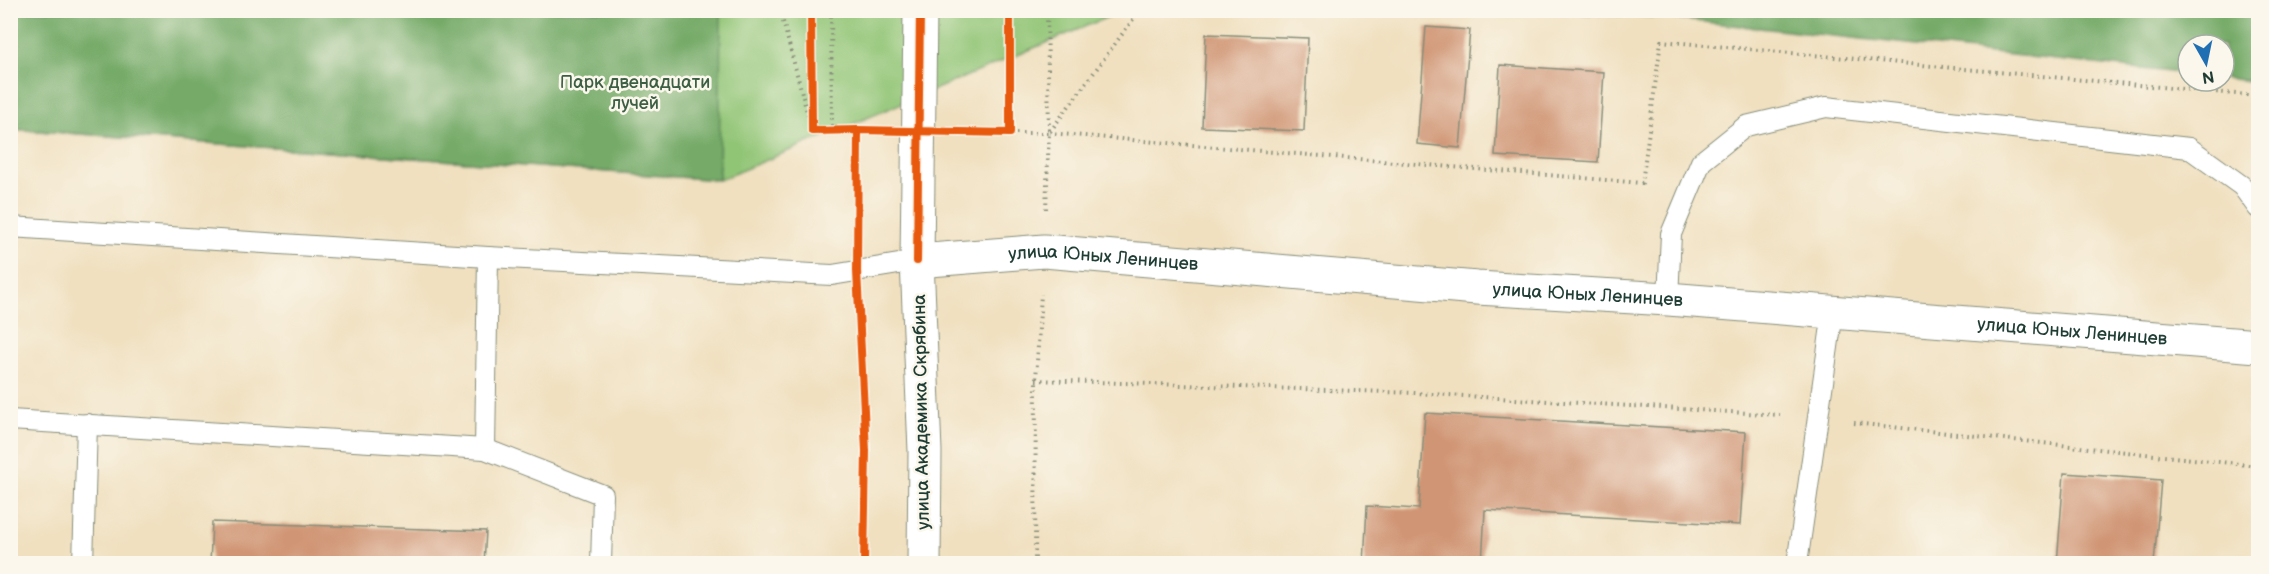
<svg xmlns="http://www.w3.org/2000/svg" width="2269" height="574" font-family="'Balsamiq Sans',sans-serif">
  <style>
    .green { fill: #91c576; stroke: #588155; stroke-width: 1.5 }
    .forest { fill: #74aa67; stroke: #4a744e; stroke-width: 1.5 }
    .building { fill: #d09575 }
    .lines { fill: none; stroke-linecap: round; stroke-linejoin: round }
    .service-casing { stroke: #888e7a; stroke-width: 22 }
    .minor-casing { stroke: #888e7a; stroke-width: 35 }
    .secondary-casing { stroke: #888e7a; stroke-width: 35 }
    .path { stroke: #888e7a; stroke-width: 4; stroke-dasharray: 1.5 4.5; stroke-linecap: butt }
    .service { stroke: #fff; stroke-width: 20 }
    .minor { stroke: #fff; stroke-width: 33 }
    .secondary { stroke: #fff; stroke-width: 33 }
    .cycleway-casing { stroke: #fbf7ec; stroke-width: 11 }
    .cycleway { stroke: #e8590c; stroke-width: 8 }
    .labels { text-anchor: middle; stroke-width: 5; stroke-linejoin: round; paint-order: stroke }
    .park-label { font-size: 18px; fill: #3c5f44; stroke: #fbf7ec }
    .street-label { font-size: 18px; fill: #1f3d34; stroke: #fbf7ec }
  </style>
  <rect width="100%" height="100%" fill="#fbf7ec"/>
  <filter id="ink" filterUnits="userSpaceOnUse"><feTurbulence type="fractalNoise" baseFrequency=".0167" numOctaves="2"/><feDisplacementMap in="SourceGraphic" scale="12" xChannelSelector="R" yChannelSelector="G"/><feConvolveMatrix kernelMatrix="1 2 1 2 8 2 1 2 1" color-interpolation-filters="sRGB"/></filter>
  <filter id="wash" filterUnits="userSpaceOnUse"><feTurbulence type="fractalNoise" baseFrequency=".008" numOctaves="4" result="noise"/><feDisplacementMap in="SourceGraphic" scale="24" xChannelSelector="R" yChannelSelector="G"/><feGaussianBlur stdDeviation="1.35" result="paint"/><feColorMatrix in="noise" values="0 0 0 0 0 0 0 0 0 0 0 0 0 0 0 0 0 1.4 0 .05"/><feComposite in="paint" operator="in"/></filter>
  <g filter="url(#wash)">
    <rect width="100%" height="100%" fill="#f0e0c0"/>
    <!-- green -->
    <polygon class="green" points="10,11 1122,11 719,180 11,129"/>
    <!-- forest -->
    <g class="forest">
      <polygon points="10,11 721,11 719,180 11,129"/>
      <polygon points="1526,11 2258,11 2258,82 2224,78 2224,45 2188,45 2188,74 1657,17"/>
    </g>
    <g id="blocks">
      <!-- building -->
      <g class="building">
        <polygon points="1426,27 1470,30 1460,148 1417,144"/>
        <polygon points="1206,34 1308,38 1304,131 1202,127"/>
        <polygon points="1500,65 1604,72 1598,162 1495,156"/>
        <polygon points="1425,413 1746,432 1740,525 1485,510 1482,564 1364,564 1367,506 1419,509"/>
        <polygon points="2064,473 2161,480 2154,564 2057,564"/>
        <polygon points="212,522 486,531 484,564 210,564"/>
      </g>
    </g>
  </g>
  <g filter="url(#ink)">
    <use href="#blocks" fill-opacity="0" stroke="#888e7a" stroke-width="1.5"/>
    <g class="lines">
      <defs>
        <g id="service">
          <polyline points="10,227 488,257 832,275 917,261"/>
          <polyline points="1668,299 1671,234 1701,162 1746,126 1826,107 2189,148 2242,186 2258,208"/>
          <polyline points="10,420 485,449 603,495 601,564"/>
          <polyline points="485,449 488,257"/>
          <polyline points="83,564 87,424"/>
          <polyline points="1797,564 1833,312"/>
        </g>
        <polyline id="minor" points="917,261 920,10"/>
        <g id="secondary">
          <path id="s1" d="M 924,564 L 925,451 L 917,261 L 1044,251 L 1477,288 L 1668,299 L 2258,346"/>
        </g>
      </defs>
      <!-- service casing -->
      <use href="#service" class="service-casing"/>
      <!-- minor casing -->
      <use href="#minor" class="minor-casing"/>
      <!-- secondary casing -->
      <use href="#secondary" class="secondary-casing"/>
      <!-- path -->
      <g class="path">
        <polyline points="780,10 812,131"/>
        <polyline points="831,10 832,130"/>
        <polyline points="1010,133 1049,133 1047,10"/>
        <polyline points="1049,133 1642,183 1661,41 2258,96"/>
        <polyline points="1046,209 1049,133 1140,10"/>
        <polyline points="1036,380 1415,393 1780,415"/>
        <polyline points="1854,423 2258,466"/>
        <polyline points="1035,564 1036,380 1041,294"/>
      </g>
      <!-- service -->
      <use href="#service" class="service"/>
      <!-- minor -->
      <use href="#minor" class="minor"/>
      <!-- secondary -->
      <use href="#secondary" class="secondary"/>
      <defs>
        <g id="cycleway">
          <polyline points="811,10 812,131 858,130 1010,133 1010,10"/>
          <polyline points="858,130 857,271 866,451 864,564"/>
          <polyline points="917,261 920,10"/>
        </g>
      </defs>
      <!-- cycleway casing -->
      <use href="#cycleway" class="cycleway-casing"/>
      <!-- cycleway -->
      <use href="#cycleway" class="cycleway"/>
    </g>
  </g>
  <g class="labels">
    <!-- park labels -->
    <g class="park-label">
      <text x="635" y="88">Парк двенадцати<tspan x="635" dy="21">лучей</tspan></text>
    </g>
    <!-- street labels -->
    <g class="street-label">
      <text dy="6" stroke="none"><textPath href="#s1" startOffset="490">улица Юных Ленинцев</textPath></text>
      <text dy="6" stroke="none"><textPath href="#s1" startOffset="976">улица Юных Ленинцев</textPath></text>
      <text dy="6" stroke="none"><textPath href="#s1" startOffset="1462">улица Юных Ленинцев</textPath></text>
      <text transform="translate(921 412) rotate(-91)" y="6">улица Академика Скрябина</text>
    </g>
  </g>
  <!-- margin -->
  <rect width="2269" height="574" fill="none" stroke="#fbf7ec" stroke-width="36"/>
  <!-- north arrow -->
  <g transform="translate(2206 63) rotate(171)"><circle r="28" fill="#fbf7ec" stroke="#a3ada2" stroke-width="1.5"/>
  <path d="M0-4.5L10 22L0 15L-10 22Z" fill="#1f6fb2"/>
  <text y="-9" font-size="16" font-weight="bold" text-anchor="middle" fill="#1f3d34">N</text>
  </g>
</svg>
